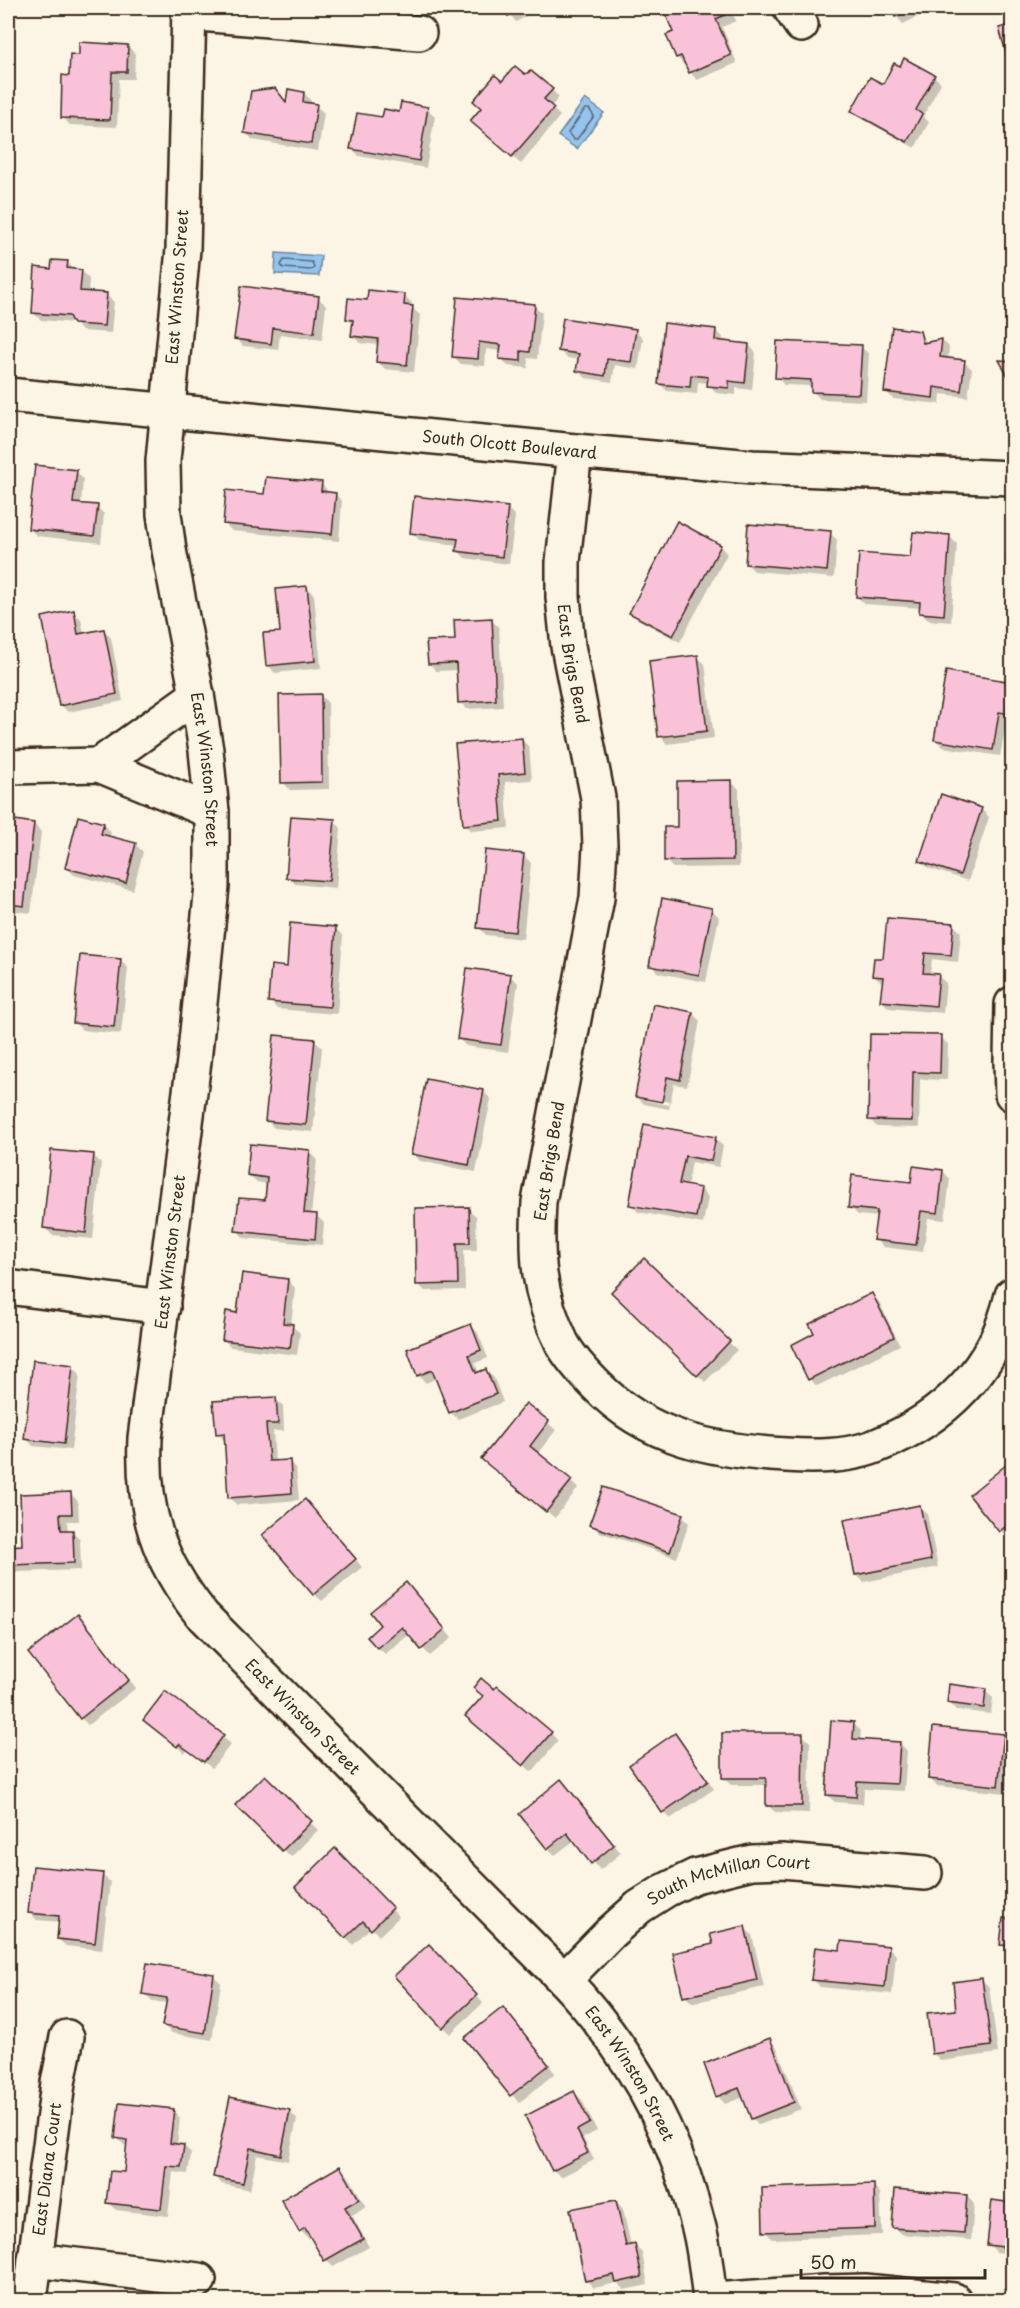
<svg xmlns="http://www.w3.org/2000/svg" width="1020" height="2308" font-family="'Playpen Sans',sans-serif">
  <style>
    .water { fill: #93c4ef; stroke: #70869b; stroke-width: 1.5 }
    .shadow { fill: #0003; fill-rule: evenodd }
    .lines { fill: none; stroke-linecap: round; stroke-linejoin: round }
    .shore { stroke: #5e6872; stroke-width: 1.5 }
    .building { fill: #f9c2d9; stroke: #3b2a1e; stroke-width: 1.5 }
    .minor-casing { stroke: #3b2a1e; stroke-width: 38 }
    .minor { stroke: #fcf5e5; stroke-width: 33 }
    .labels { text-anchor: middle; stroke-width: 5; stroke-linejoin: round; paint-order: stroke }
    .street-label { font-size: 16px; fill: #3b2a1e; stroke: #fcf5e5 }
  </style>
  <rect width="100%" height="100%" fill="#fcf5e5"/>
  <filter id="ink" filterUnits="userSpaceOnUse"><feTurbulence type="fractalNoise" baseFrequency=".0167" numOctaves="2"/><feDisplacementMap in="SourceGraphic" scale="12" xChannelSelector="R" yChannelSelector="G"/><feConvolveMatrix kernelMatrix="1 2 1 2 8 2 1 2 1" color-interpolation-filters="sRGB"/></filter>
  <g filter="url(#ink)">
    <!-- water -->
    <g class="water">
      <polygon points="585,99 604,113 577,149 558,136"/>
      <polygon points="276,253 321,256 319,276 275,274"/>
    </g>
    <!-- shadow -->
    <g class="shadow">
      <polygon points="496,8 540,8 516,22 509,13 504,16"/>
      <polygon points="669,8 730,8 736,21 722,27 737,63 697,80 690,72 686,64 684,65 677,57 675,33 665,9"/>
      <polygon points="892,8 934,8 934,9 903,24 896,16"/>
      <polygon points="1012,26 1012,69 1001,29"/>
      <polygon points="128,46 135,54 134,79 119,79 117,127 70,125 62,117 70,77 80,56"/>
      <polygon points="525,76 552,90 559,97 551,107 560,116 521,164 479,128 502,83"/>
      <polygon points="934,76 941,83 923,117 929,122 915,148 860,118 853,111"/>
      <polygon points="304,93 311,101 311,105 316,106 324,113 318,151 253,140 246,133"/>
      <polygon points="427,109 435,116 426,168 359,156 352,148 384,119"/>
      <polygon points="67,262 75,271 81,271 89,279 88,293 106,295 114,302 111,333 82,331 74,323 41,320 33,313 52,270"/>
      <polygon points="404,295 412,303 411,307 420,315 414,372 385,369 378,362 379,345 360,343 353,336 354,325 348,319 368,302"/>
      <polygon points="318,298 326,305 322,340 280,334 278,350 243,346 236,338"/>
      <polygon points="534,306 542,313 537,359 528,358 528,368 508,366 501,358 501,351 486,349 485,366 461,364 453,356"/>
      <polygon points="635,330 643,338 638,369 615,365 612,382 586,378 578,371 580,360 567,358 560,351"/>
      <polygon points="715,330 723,337 722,342 749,345 756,353 752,390 736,388 736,395 716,393 709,383 698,382 697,394 667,391 659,383"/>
      <polygon points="919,332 928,344 942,340 949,347 948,360 964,362 972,369 968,397 941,394 940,404 893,399 886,391"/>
      <polygon points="861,347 869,354 866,401 820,399 812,391 812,386 784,385 777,377"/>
      <polygon points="76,471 83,479 81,505 97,507 104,514 101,543 37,536 30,529"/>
      <polygon points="322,484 329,493 335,494 342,501 339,541 232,531 224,523 265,496"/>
      <polygon points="508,509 515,516 509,564 465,558 458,551 458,545 419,540 412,532"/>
      <polygon points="830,533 837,540 834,578 754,571 746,563"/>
      <polygon points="949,536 957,544 951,622 928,620 921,613 921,608 865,604 857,597 912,558"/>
      <polygon points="1012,538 1012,566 1008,562"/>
      <polygon points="720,546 727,554 680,642 639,620 631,612"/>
      <polygon points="307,587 314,595 321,668 275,673 268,665 281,633"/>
      <polygon points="73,612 81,619 84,634 104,630 111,638 123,701 68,712 61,705"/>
      <polygon points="491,620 499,627 503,707 467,709 460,702 458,670 436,671 429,663 456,641"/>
      <polygon points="697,657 705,664 714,738 667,744 660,736"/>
      <polygon points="947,673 1012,684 1012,720 1007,719 1000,756 943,747 936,740"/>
      <polygon points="320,695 328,703 329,789 290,790 283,782"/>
      <polygon points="521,739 529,747 532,780 505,782 509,828 471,831 464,824"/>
      <polygon points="731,782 739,789 739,867 673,868 666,861 678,829"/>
      <polygon points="981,809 989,817 968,881 928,868 920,860"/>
      <polygon points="8,821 34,824 41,832 31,913 8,910"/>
      <polygon points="334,821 341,828 336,888 295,884 288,877"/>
      <polygon points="103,824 111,832 109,838 135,844 143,852 133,890 74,875 67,868"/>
      <polygon points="523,855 531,863 523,939 486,935 479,927"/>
      <polygon points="711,909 719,917 706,982 659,973 651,965"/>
      <polygon points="953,925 961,932 958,962 932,959 930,975 938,976 946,983 943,1013 889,1008 882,1001 883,983 874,976 885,960"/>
      <polygon points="336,929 343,936 337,1014 277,1009 270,1001 288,968"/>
      <polygon points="120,960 128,968 121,1034 82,1030 75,1023"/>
      <polygon points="510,976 518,983 508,1052 466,1046 459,1039"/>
      <path d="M 692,1013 L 700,1021 L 687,1086 L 674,1084 L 669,1109 L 644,1104 L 636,1096 ZM 643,1097 L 670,1102 L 669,1105 L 643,1100 Z"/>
      <polygon points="940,1037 948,1044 947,1080 920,1079 919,1128 877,1127 869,1119"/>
      <polygon points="314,1040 322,1048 313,1132 274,1128 267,1120"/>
      <polygon points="483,1091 491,1099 476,1172 420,1161 412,1153"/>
      <polygon points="646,1126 715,1139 723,1146 719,1167 692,1162 687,1187 701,1189 708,1197 703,1224 638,1212 631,1204"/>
      <polygon points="309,1151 317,1159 311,1215 317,1216 324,1223 322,1245 244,1238 237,1230 266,1202 268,1184 256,1182 248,1175"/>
      <polygon points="94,1156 101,1163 93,1239 52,1235 45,1228"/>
      <polygon points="943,1171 950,1179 945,1220 928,1218 923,1252 883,1247 875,1239 878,1217 858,1215 850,1207"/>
      <polygon points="468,1209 476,1216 477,1250 464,1250 465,1290 425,1291 418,1284"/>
      <polygon points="644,1260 737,1350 705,1382 613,1292"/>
      <polygon points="288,1280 295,1288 291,1325 300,1333 297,1355 231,1347 223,1339 239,1315"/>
      <polygon points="872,1295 879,1302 900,1345 817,1386 809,1379 816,1334"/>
      <polygon points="471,1325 478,1333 488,1358 475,1363 479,1373 486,1371 494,1378 503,1402 458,1419 450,1412 437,1378 426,1383 418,1375"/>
      <polygon points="72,1366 80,1374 71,1450 33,1446 26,1438"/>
      <polygon points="275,1398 283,1406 284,1431 273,1431 275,1462 289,1461 296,1469 299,1500 237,1505 229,1497 225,1441 217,1433"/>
      <polygon points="526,1405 556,1430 537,1454 578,1488 555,1518 483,1459"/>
      <polygon points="1012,1462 1012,1534 1008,1538 972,1495"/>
      <polygon points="71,1494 78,1501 79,1521 67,1521 68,1532 73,1532 80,1539 81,1570 15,1572 8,1565 8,1547 23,1547"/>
      <polygon points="920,1506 927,1514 938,1567 864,1582 856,1575"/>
      <polygon points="312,1508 362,1567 322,1601 314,1594"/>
      <polygon points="682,1516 689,1523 677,1558 599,1532 591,1524"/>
      <polygon points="413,1591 452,1638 430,1656 410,1634 385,1654 378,1647"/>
      <polygon points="85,1623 136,1688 88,1725 81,1718"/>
      <polygon points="985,1691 993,1698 991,1714 956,1710 948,1702"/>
      <polygon points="165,1693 231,1744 212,1768 188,1750 185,1753 145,1720"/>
      <polygon points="475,1723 551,1733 558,1741 532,1772"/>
      <polygon points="853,1723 861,1731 860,1741 900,1743 907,1751 904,1791 864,1789 863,1804 835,1802 827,1795"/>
      <polygon points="675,1735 682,1742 714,1789 670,1819 663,1812"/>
      <polygon points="802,1735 810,1742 809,1813 775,1812 767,1805 768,1785 731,1785 723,1778"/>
      <polygon points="1003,1735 1011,1743 1006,1793 937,1786 929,1778"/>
      <polygon points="265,1777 318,1830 291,1857 237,1805"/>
      <polygon points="561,1781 621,1853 600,1870 575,1840 555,1855 548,1848"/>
      <polygon points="335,1850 399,1917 379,1936 371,1927 353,1945 297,1887"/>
      <polygon points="102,1875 110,1882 102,1950 66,1946 58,1939 60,1922 37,1920 29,1912"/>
      <polygon points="1004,1920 1012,1920 1012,1952 1009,1952 1002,1944"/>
      <polygon points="745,1928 752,1935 764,1987 692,2003 685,1996 715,1945"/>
      <polygon points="889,1948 896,1955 892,1994 820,1987 813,1979 841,1952"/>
      <polygon points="437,1953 483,2003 450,2034 443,2027"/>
      <polygon points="148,1965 214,1976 221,1983 212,2040 172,2033 164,2026 168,2003 151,2001 144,1993"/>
      <polygon points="982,1980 989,1987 998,2053 941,2061 933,2053 958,2011"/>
      <polygon points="510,2016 555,2073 519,2103 466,2039"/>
      <polygon points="770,2040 777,2048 801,2109 759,2125 752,2118 744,2097 725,2104 718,2096"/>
      <polygon points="574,2092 582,2100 597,2131 583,2138 594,2160 561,2177 553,2170"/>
      <polygon points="173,2110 180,2118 177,2145 184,2146 191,2153 188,2174 173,2172 168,2216 116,2210 108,2203 125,2174 128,2146 124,2145 117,2138"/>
      <polygon points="290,2112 297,2119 288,2161 257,2155 250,2190 222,2184 215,2177"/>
      <polygon points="340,2168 348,2175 366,2207 352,2215 369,2247 333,2267 326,2260 312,2236 308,2238 301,2231"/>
      <polygon points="873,2185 880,2193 882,2235 772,2239 765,2231"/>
      <polygon points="967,2196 974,2204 971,2240 901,2234 893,2227"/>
      <polygon points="616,2201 623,2209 631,2246 634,2245 642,2253 648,2285 624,2290 617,2283 594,2288 586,2280"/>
      <polygon points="994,2202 1012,2204 1012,2254 996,2252 989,2244"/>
    </g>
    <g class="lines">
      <!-- shore -->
      <g class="shore">
        <polygon points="585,109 589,109 594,116 577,139 574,140 568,133"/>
        <polygon points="284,260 312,262 314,268 311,270 283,268 281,265"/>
      </g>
    </g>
    <!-- building -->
    <g class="building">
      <polygon points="506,8 521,8 508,16"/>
      <polygon points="663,8 727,8 729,13 716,19 731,55 689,73 681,56 676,58 666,35 673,32"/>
      <polygon points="890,8 915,8 895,17"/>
      <polygon points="1012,24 1012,74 999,28"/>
      <polygon points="79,42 128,45 127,72 112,72 110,120 61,118 62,75 69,76 70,54 79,55"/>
      <polygon points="904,58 935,75 916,110 922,114 907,142 851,111 870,77 883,84 894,63 900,66"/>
      <polygon points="515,66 525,74 531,71 553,89 544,99 554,108 512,157 470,121 481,108 473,101 495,75 502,81"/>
      <polygon points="275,88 286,102 288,89 304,92 303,102 317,104 311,144 244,133 251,91"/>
      <polygon points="401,102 428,107 419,161 350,149 357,113 382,117 384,109 399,112"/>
      <polygon points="52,260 68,261 67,268 82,270 80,291 107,293 104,326 73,324 69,316 32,313 35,267 51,269"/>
      <polygon points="241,286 319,296 314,333 273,328 271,344 234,339"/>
      <polygon points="368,290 405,294 404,305 413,306 407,365 376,362 378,339 351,336 353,320 346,319 348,298 367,300"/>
      <polygon points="457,297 535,304 530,352 521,351 521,361 499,359 501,345 479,342 478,359 452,357"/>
      <polygon points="563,318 636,329 631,362 607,359 605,376 576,371 579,354 558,351"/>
      <polygon points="664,323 716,329 715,340 749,344 745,383 729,381 729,388 707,386 708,377 691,375 690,387 658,384"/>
      <polygon points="892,327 920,331 923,343 942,339 940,357 965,360 961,391 934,387 933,398 884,392"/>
      <polygon points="777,341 862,345 859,394 811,392 811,380 775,378"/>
      <polygon points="999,360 1012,361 1012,383"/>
      <polygon points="35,465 77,470 73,503 98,505 94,536 28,529"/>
      <polygon points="266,477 322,482 321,491 336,493 332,534 223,524 226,490 264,494"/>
      <polygon points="414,496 508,507 502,557 456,551 458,539 410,533"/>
      <polygon points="677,521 721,545 673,636 629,613"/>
      <polygon points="748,524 831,531 827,571 745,564"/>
      <polygon points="913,532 950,535 944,615 919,613 920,602 856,597 859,553 910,557"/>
      <polygon points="1012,533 1012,563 1006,562"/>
      <polygon points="307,586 315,661 266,666 263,633 280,632 276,589"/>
      <polygon points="74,610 78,634 104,629 117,694 59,706 42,617"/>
      <polygon points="492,618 496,700 458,703 456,663 428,664 426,641 455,640 454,620"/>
      <polygon points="698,655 707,731 658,737 649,661"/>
      <polygon points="946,671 1012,682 1012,714 999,712 993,750 934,740"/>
      <polygon points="321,694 322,782 281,783 279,695"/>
      <polygon points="522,738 525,772 498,775 502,821 463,825 455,744"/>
      <polygon points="732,780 733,860 664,861 664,827 677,827 677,781"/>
      <polygon points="941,794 982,808 960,875 919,861"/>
      <polygon points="78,816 104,823 101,834 136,843 126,883 65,868"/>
      <polygon points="291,816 335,819 329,881 286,878"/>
      <polygon points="8,819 34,823 24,906 8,904"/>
      <polygon points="485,850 524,854 515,932 477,928"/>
      <polygon points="662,898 712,908 699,975 649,966"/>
      <polygon points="887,918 954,923 951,955 925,953 923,973 939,974 936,1006 880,1001 883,977 872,976 874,958 883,958"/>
      <polygon points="290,923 336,927 330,1007 268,1002 271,965 287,967"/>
      <polygon points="80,955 121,959 114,1027 73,1023"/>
      <polygon points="467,968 511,974 501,1045 457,1039"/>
      <polygon points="653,1004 693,1012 680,1080 667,1077 662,1102 635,1097"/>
      <polygon points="870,1034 941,1035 940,1073 913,1072 912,1121 868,1120"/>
      <polygon points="274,1035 315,1039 306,1125 265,1121"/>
      <polygon points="426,1079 484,1090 469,1165 411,1154"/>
      <polygon points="644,1124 716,1137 711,1161 685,1156 679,1184 701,1188 696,1217 629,1205"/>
      <polygon points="250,1144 310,1150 304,1213 317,1214 315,1239 235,1231 239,1198 265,1200 267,1178 247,1175"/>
      <polygon points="51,1150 94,1154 86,1233 43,1228"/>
      <polygon points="913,1166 943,1170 938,1213 921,1211 916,1245 873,1240 877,1211 848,1208 852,1175 911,1182"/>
      <polygon points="469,1207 470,1243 457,1243 458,1284 416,1285 415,1208"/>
      <polygon points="644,1258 730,1341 697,1376 611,1292"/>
      <polygon points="242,1273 288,1279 283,1323 293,1324 290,1348 222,1340 226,1311 237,1313"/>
      <polygon points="872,1293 894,1337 808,1380 791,1345 814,1333 809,1324"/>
      <polygon points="471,1324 481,1350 469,1355 476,1373 486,1369 496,1394 449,1413 432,1370 417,1376 407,1349"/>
      <polygon points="33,1360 73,1365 64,1444 24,1439"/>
      <polygon points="276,1397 278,1424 266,1424 269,1461 290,1460 292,1493 228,1498 224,1433 216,1434 213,1401"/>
      <polygon points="526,1403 549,1421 530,1446 572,1480 546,1512 481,1459"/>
      <polygon points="1012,1460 1012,1521 999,1532 969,1495"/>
      <polygon points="603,1487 683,1514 670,1552 589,1525"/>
      <polygon points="71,1492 72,1514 60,1514 61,1530 73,1530 74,1563 8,1565 8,1546 22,1545 20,1494"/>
      <polygon points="305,1499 356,1559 313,1595 262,1535"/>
      <polygon points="920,1505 931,1560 855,1575 844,1520"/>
      <polygon points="406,1582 445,1629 421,1650 402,1627 377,1648 367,1637 380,1625 370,1612"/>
      <polygon points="78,1614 129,1680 80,1719 28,1653"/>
      <polygon points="481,1678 494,1689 497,1686 552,1732 523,1766 465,1716 483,1696 473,1688"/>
      <polygon points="949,1684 986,1689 984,1708 947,1703"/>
      <polygon points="165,1691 224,1735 204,1762 179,1744 177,1747 143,1720"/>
      <polygon points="831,1720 854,1722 853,1739 900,1742 897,1784 857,1782 856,1797 826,1795"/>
      <polygon points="933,1727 1004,1734 998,1786 928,1779"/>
      <polygon points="675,1733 708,1781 662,1813 629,1765"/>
      <polygon points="722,1733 803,1733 802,1806 766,1806 766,1778 722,1778"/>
      <polygon points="265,1775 312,1821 282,1851 235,1805"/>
      <polygon points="561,1779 614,1845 591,1864 567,1833 547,1849 519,1814"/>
      <polygon points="335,1848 393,1908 371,1930 363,1921 345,1938 295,1887"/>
      <polygon points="33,1866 103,1873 95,1943 57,1939 59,1916 28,1913"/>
      <polygon points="1003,1918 1012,1919 1012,1946 1000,1945"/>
      <polygon points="745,1926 757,1980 683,1997 673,1953 713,1944 710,1934"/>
      <polygon points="841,1941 889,1946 885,1987 811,1980 815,1947 840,1950"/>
      <polygon points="429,1944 477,1995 442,2028 394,1976"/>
      <polygon points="147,1963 214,1974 205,2033 162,2026 167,1998 142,1994"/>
      <polygon points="982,1978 991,2046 932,2054 927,2013 956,2010 953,1982"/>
      <polygon points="503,2007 549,2065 510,2096 464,2038"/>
      <polygon points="770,2038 794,2102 751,2119 739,2088 716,2097 704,2064"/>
      <polygon points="574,2091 590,2123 577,2130 588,2153 552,2171 525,2116"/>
      <polygon points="230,2097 290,2110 281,2155 250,2148 243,2183 213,2177"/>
      <polygon points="119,2103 174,2109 170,2143 184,2145 181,2167 166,2166 161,2209 106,2203 110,2171 124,2172 127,2140 115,2138"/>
      <polygon points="340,2166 359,2199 345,2207 363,2239 324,2261 305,2228 299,2232 281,2200"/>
      <polygon points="874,2184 875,2228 763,2232 762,2188"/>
      <polygon points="895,2189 967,2195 964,2233 892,2228"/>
      <polygon points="616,2200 626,2246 635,2244 642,2277 616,2283 614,2275 585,2281 570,2209"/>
      <polygon points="992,2200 1012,2203 1012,2248 987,2245"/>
    </g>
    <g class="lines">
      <defs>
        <g id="minor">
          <path id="s1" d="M 189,8 L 183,249 L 163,461 L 164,514 L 169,550 L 197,695 L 206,750 L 212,812 L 212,886 L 194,1061 L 145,1438 C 142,1509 157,1560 203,1616 L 564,1980 C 630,2050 676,2134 699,2228 C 705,2251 707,2276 710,2300"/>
          <polyline points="790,8 801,25"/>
          <polyline points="188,13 419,33"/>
          <path id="s2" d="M 8,395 L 575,451 L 752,467 L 1012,478"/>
          <path id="s3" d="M 575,451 L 563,562 L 563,597 L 568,646 L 598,798 L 600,846 L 597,898 L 539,1202 C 536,1257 537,1292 562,1343 C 570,1358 584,1373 596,1385 C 648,1439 714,1451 786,1455 C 814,1457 849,1457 876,1446 C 944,1419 996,1368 1012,1295"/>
          <polyline points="99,765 197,695"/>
          <polyline points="8,767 99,765 212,812"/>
          <polyline points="1012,1004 1011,1062 1012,1094"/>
          <polyline points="15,1288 163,1307"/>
          <path id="s4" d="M 564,1980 L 610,1933 L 639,1907 L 666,1890 L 695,1876 L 752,1862 L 782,1861 L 925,1873"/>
          <polyline points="35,2260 199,2280"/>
          <path id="s5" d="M 30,2300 L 58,2083 L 67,2037"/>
          <polyline points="715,2300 824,2292 865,2291 954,2300"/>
        </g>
      </defs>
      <!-- minor casing -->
      <use href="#minor" class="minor-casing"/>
      <!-- minor -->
      <use href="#minor" class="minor"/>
    </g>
  </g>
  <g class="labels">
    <!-- street labels -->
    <g class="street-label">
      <text transform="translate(177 287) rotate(-86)" y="6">East Winston Street</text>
      <text dy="6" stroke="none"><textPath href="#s2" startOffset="504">South Olcott Boulevard</textPath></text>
      <text dy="6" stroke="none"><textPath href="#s3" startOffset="214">East Brigs Bend</textPath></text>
      <text dy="6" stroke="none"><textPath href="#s1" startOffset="766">East Winston Street</textPath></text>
      <text transform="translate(549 1161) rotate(-81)" y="6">East Brigs Bend</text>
      <text transform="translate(170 1252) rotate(-83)" y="6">East Winston Street</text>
      <text dy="6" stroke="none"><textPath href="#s1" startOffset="1773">East Winston Street</textPath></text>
      <text dy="6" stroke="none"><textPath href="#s4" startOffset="201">South McMillan Court</textPath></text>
      <text dy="6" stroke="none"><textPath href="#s1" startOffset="2259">East Winston Street</textPath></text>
      <text dy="6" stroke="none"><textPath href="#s5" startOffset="132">East Diana Court</textPath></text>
    </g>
  </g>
  <!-- margin -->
  <rect width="1020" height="2308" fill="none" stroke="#fcf5e5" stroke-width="30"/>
  <rect x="15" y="15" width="990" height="2278" fill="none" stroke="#3b2a1e" stroke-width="2" filter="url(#ink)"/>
  <!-- scale -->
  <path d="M801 2269v9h184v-9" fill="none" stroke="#3b2a1e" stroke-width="3"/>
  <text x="810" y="2269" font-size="18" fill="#3b2a1e" stroke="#fcf5e5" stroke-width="4.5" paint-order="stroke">50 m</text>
</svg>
